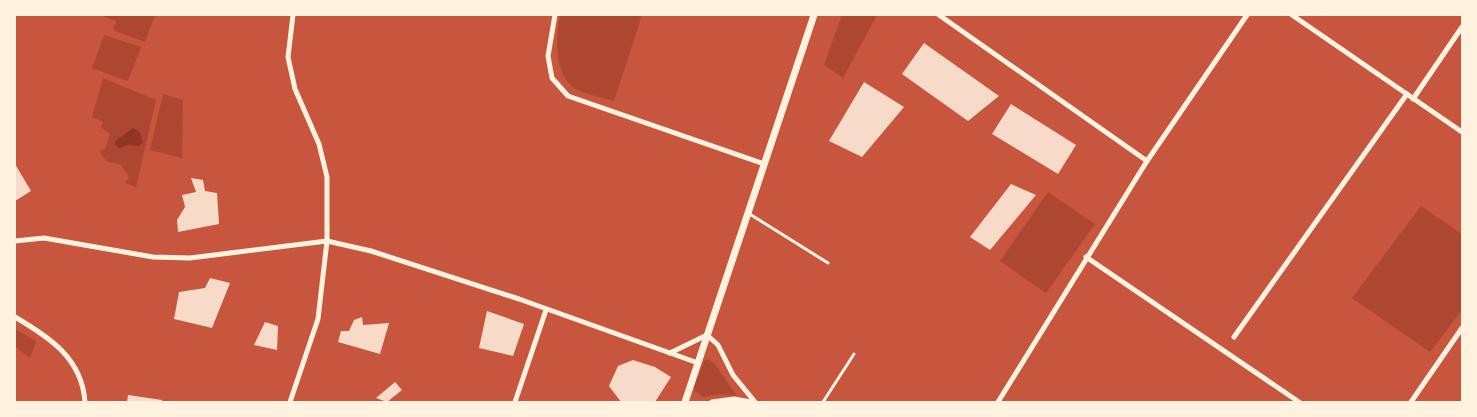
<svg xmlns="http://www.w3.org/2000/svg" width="1477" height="417" font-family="'Roboto Condensed',sans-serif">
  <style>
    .green { fill: #ae4732 }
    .water { fill: #8f3625 }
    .building { fill: #f7dbc8 }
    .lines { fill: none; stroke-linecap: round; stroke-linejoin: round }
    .service { stroke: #fff3e0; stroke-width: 3 }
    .minor { stroke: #fff3e0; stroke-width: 5 }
    .tertiary { stroke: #fff3e0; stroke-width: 7 }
  </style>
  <rect width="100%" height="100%" fill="#c8553d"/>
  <!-- green -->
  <g class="green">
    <polygon points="100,15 155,15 145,42 113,30 116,21"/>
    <path d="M 560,15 L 642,15 L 614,101 C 602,97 586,95 576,89 C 553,75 556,37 560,15 Z"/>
    <polygon points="842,15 877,15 843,78 824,65"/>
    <polygon points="104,35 141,47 128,81 92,68"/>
    <polygon points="103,78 156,100 136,187 125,183 129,177 120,164 107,162 99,151 105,149 110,134 101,128 103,122 92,117"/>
    <polygon points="163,94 183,100 182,158 150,150"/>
    <polygon points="1048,192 1095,224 1046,293 1000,261"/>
    <polygon points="1421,206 1462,234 1462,310 1430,352 1352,298"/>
    <polygon points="15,329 36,341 30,358 15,346"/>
    <polygon points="707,359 715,364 737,396 720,394 703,397 695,391 694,387 704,361"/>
  </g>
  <!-- water -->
  <polygon class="water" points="133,128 140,132 143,142 139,146 128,145 120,148 115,145 115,141"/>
  <!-- building -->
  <g class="building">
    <polygon points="924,43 999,96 968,121 902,74"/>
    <polygon points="864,82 904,107 862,157 829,141"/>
    <polygon points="1011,104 1076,145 1058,174 992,134"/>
    <polygon points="15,164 31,191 15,201"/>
    <polygon points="191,178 203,180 205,191 217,193 219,224 178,232 177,220 185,207 182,195 196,192"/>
    <polygon points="1011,184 1036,195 990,250 970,237"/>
    <polygon points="210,278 230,283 212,328 174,319 179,292 205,288"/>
    <polygon points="487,311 524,324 513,356 479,348"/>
    <polygon points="362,317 363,325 389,323 380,354 338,342 341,331 349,331 354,320"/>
    <polygon points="265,322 278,326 277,350 254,345"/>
    <polygon points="633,360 655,367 671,377 655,402 621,402 609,386 618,366"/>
    <polygon points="395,382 402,390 387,402 376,398"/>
    <polygon points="128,395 162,400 162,402 127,402"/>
  </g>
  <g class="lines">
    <!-- service -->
    <g class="service">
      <polyline points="748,213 828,263"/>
      <polyline points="823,402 854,354"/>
    </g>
    <!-- minor -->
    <g class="minor">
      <polyline points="555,15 548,56 552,78 568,96 764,164"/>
      <polyline points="939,15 1147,161"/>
      <polyline points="1292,15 1462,132"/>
      <polyline points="1413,99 1462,27"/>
      <polyline points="15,241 44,238 153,257 190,258 327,241 371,251 519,299 698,363"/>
      <polyline points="1086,257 1299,402"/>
      <path d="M 15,317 C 49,337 82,358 85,402"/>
      <polyline points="1234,337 1407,94"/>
      <polyline points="670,353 707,335 718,345 733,375 755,402"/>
      <polyline points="290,402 318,319 327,241 327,177 319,144 295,89 288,57 293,15"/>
      <polyline points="515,402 546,310"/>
      <polyline points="712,402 734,399 751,402"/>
      <polyline points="998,402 1147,161 1247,15"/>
      <polyline points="1411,402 1462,328"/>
    </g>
    <!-- tertiary -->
    <polyline class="tertiary" points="685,402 814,15"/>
  </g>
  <!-- border -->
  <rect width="1477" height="417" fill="none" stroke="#fff3e0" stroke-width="32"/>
</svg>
